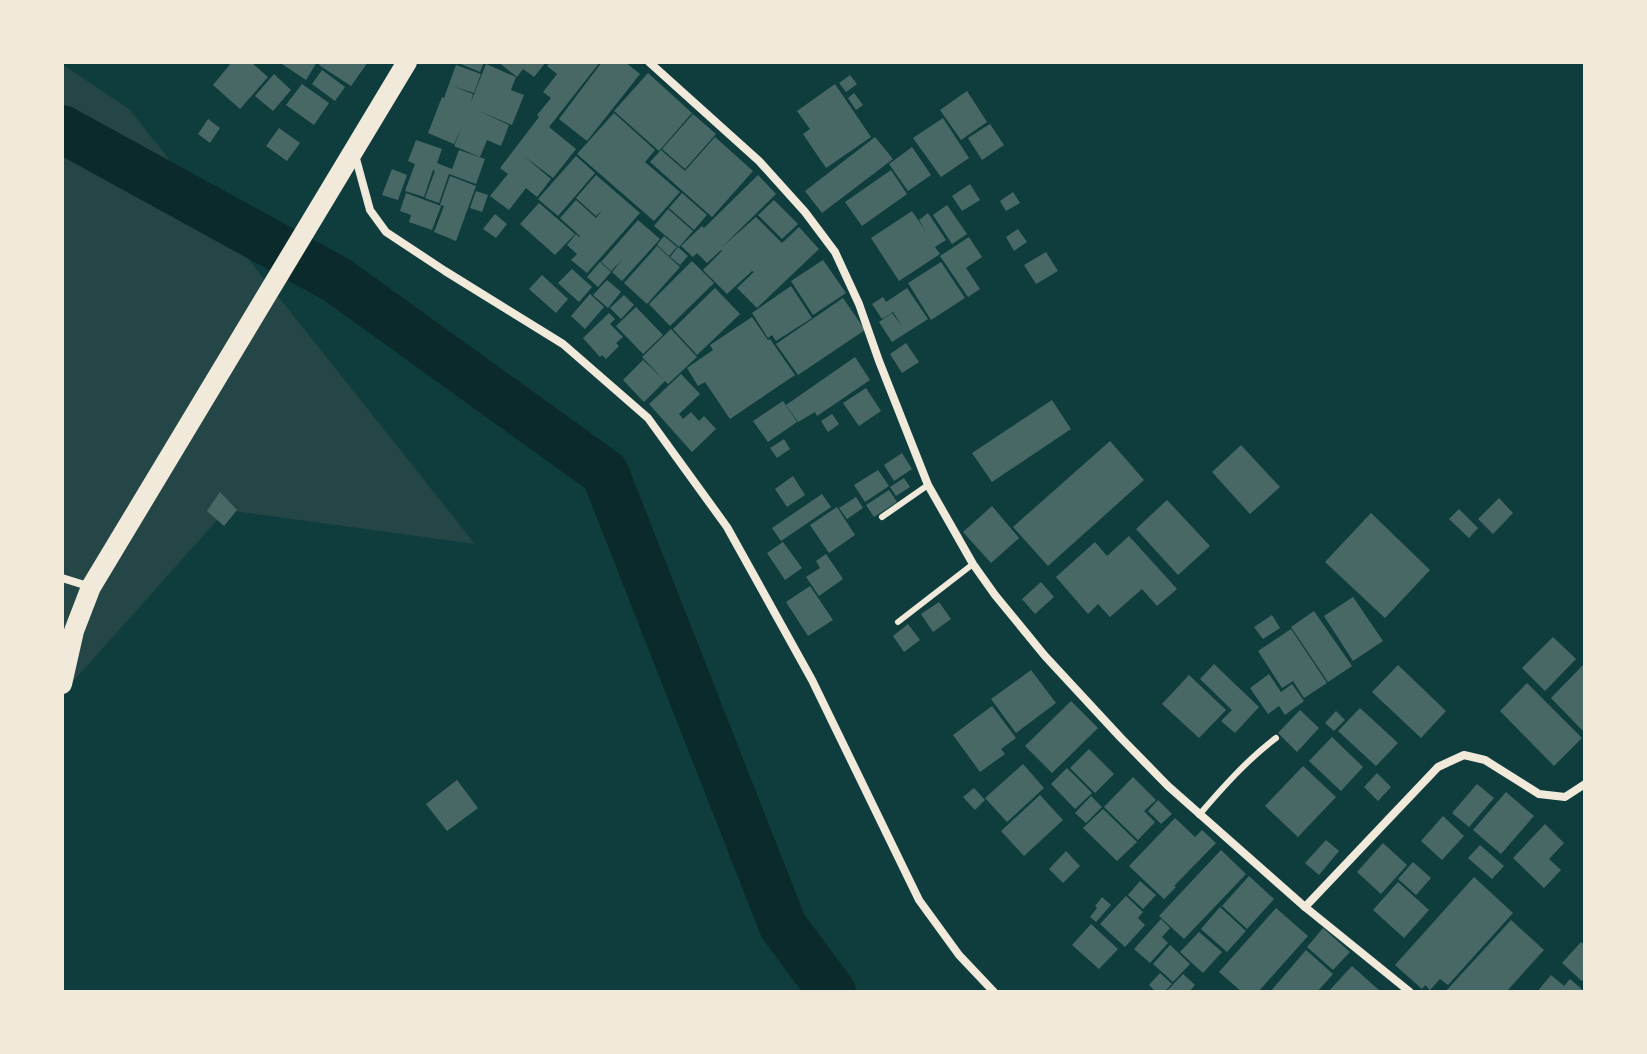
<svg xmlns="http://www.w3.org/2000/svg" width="1647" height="1054" font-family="Merriweather,serif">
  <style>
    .green { fill: #244646 }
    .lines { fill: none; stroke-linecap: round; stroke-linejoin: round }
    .river { stroke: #0a2a2b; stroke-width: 48 }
    .building { fill: #486865 }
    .service { stroke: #f1e9da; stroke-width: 6 }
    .minor { stroke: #f1e9da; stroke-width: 8 }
    .primary { stroke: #f1e9da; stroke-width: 20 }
  </style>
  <rect width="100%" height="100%" fill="#0f3d3e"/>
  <!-- green -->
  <polygon class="green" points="62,64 129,109 475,544 226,510 62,694"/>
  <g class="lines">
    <!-- river -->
    <polyline class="river" points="62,129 337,280 605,473 783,926 832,992"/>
  </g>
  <!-- building -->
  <g class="building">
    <polygon points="232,62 251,62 268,77 240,109 213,85"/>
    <polygon points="279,62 317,62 306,80"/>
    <polygon points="322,62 368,62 351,86 319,65"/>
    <polygon points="456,62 484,62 480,72"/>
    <polygon points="498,62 546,62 534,77 523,69 517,77"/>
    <polygon points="551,62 600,62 549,127 576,149 553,178 524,156 551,179 537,197 526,188 509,210 490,196 508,174 500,168 539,117 537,115 551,98 543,92 557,74 547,66"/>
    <polygon points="602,62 625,62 640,74 587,141 559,119"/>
    <polygon points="486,64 516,77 511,90 524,95 512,125 477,110 509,125 501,146 487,140 480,157 454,146 462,127 454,144 428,133 442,97 444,98 456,65 481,74 474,93 452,86 473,94 471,102"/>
    <polygon points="322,70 345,87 335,101 312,84"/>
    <polygon points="648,73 692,113 659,151 614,111"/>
    <polygon points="274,74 291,90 273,111 255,96"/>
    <polygon points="850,75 857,84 846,92 839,83"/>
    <polygon points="302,84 329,103 314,125 286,105"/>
    <polygon points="835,84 871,137 826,168 803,134 810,129 797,111"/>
    <polygon points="967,91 987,122 961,140 940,110"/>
    <polygon points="854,93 863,105 856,110 848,98"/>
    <polygon points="614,113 655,150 645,162 680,192 654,221 577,154"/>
    <polygon points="693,114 716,134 685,169 662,149"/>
    <polygon points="943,118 969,158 941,177 913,138"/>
    <polygon points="208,119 220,128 210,143 198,134"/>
    <polygon points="990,124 1004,145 982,160 968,138"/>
    <polygon points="279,128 300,143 287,161 266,146"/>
    <polygon points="715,137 753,171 712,217 650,162 661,150 685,171"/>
    <polygon points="875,137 893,159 822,213 805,191"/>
    <polygon points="416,140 442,149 437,163 452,169 459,150 485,159 476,184 449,174 439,203 425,198 435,171 433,170 424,197 405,191 415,164 408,161"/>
    <polygon points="912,147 931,175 908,191 889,164"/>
    <polygon points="576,156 595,173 558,216 538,199"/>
    <polygon points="392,169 407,175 398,200 382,195"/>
    <polygon points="891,170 907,194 862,226 845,202"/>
    <polygon points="596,175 640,213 587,273 571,260 577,254 567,245 576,234 579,237 580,236 560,218 576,200 596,218 603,209 596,216 576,198"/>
    <polygon points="758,175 776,194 722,247 756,217 782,243 799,227 819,249 757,308 737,288 754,272 752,271 727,294 703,270 722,251 721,250 707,263 697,253 693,257 681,246 702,226 704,228"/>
    <polygon points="450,176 476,186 456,241 434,232 444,206 440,205"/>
    <polygon points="970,184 980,200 962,211 952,196"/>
    <polygon points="476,191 488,195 482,212 470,208"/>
    <polygon points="1013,192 1020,203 1006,211 1000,201"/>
    <polygon points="406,193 441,206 432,230 409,222 411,215 400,211"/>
    <polygon points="682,193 707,215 694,230 669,208"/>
    <polygon points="774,200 798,224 782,239 758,215"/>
    <polygon points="539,203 575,234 555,255 520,224"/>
    <polygon points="947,205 967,234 952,244 933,215"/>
    <polygon points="668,209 693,231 679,247 654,226"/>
    <polygon points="912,211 926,232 919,220 928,213 946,240 935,247 940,254 899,281 871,238"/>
    <polygon points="495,214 507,224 496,238 483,229"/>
    <polygon points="638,220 660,239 622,281 612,272 623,259 611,271 601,262"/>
    <polygon points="1018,229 1027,242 1014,251 1006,237"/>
    <polygon points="664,236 677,247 669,256 657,245"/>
    <polygon points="969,237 982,257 966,268 980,289 968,297 940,256"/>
    <polygon points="657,246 680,267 647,304 624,283"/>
    <polygon points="678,247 688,256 680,265 670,257"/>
    <polygon points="1046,252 1058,271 1036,284 1024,265"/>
    <polygon points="823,260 846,293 813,315 791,281"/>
    <polygon points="692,261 714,283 670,326 649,304"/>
    <polygon points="600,262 611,272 598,287 587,277"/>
    <polygon points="941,262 965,298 931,320 908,283"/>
    <polygon points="572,269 592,287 579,302 558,283"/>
    <polygon points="542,275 568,299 556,313 529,289"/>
    <polygon points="607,280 621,292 608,308 593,295"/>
    <polygon points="791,286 812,318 776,341 772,335 768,338 752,313"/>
    <polygon points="715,288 740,314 697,355 673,329"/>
    <polygon points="907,288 928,319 892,342 879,322 892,313 902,326 893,312 882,319 872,304 883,297 886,302"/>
    <polygon points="590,294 604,307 585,329 571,316"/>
    <polygon points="624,295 634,305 621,319 610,308"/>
    <polygon points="843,298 865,330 798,375 776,344"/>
    <polygon points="636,307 663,335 643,354 616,326"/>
    <polygon points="609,313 615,319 610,324 623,337 616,343 619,346 606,359 602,355 600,357 583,338"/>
    <polygon points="752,317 768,340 770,339 795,375 730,419 705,382 698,386 687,368 713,350 710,345"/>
    <polygon points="671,329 697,357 668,384 665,381 644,402 623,380 643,360 663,379 642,357"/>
    <polygon points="906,343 919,362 902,373 890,354"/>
    <polygon points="855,357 870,380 817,416 815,412 798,422 786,405"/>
    <polygon points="681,374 700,394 679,414 683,419 691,412 699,421 704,416 716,429 692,452 649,404"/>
    <polygon points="866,388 881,411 859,426 843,403"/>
    <polygon points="1052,400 1071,429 992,482 972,453"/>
    <polygon points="783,401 797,422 768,442 753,421"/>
    <polygon points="832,414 839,424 828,432 821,421"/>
    <polygon points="784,439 790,449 777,458 770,448"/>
    <polygon points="1110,441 1144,480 1048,566 1013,527"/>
    <polygon points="1241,445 1280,487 1250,514 1212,472"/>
    <polygon points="902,453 912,469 894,481 884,465"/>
    <polygon points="878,470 889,486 865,502 854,485"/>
    <polygon points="793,476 805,495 787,507 775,489"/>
    <polygon points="904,478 910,487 896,496 890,487"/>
    <polygon points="889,490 897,502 874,517 866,505"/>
    <polygon points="220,492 237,510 224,526 207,511"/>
    <polygon points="822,494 831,507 781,541 772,528"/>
    <polygon points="856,497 863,508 847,519 839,508"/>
    <polygon points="1499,498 1513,513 1493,534 1478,519"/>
    <polygon points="1167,500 1210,546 1178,575 1136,529"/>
    <polygon points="992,506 1019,538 991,563 963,532"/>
    <polygon points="837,507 855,535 829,553 810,525"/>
    <polygon points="1459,509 1478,528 1469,538 1449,519"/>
    <polygon points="1371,513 1430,570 1385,618 1325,562"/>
    <polygon points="1129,536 1177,589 1157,606 1142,589 1110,617 1098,604 1088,614 1056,577 1095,542 1107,556"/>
    <polygon points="783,542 802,568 785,580 767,553"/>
    <polygon points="826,554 843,579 819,596 806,577 820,568 816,561"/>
    <polygon points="1041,582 1054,597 1035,614 1022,599"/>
    <polygon points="810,586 833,620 808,636 786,602"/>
    <polygon points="1353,597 1383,641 1353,661 1324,616"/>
    <polygon points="939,602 951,619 933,632 921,614"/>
    <polygon points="1314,611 1352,666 1328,682 1291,627"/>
    <polygon points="1272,615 1280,628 1263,639 1254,627"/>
    <polygon points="908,624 920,640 904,652 893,636"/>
    <polygon points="1291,629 1327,683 1304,698 1293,681 1282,688 1258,651"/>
    <polygon points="1553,637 1576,659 1545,691 1522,668"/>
    <polygon points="1214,664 1259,707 1235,733 1221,721 1232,710 1200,679"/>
    <polygon points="1398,665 1446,711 1421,738 1372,692"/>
    <polygon points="1583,665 1585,667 1585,733 1551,698"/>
    <polygon points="1031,670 1056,703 1016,733 991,699"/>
    <polygon points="1269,674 1281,692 1292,684 1304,701 1285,715 1279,706 1268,714 1250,688"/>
    <polygon points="1189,675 1226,710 1199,738 1162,704"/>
    <polygon points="1527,683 1582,738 1554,766 1500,711"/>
    <polygon points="1071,701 1098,728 1052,773 1025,746"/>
    <polygon points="992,706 1016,738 1001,749 1005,754 980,772 953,735"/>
    <polygon points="1360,708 1398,743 1376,766 1338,731"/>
    <polygon points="1300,710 1319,728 1297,752 1278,733"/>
    <polygon points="1336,711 1345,720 1334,731 1325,723"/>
    <polygon points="1332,737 1363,767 1341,791 1309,761"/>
    <polygon points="1089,749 1114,774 1095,793 1070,768"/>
    <polygon points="1023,764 1044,788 1007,822 985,798"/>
    <polygon points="1303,766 1336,797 1298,837 1265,806"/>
    <polygon points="1067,768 1092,793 1075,809 1051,784"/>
    <polygon points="1377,773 1391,787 1378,801 1364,787"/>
    <polygon points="1133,777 1156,800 1144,811 1155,822 1138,840 1104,807"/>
    <polygon points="457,780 478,808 447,831 426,804"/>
    <polygon points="1477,784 1494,798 1469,827 1452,813"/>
    <polygon points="974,788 985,800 975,810 963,797"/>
    <polygon points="1506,792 1534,816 1501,854 1473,830"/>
    <polygon points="1040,795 1063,820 1024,856 1001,831"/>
    <polygon points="1091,796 1102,807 1086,823 1075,813"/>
    <polygon points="1158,800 1172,814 1161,824 1148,811"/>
    <polygon points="1103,809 1137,842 1117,861 1083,828"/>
    <polygon points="1443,816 1464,836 1442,860 1421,841"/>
    <polygon points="1175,818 1195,837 1202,830 1216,843 1174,886 1176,887 1164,899 1129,866"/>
    <polygon points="1545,824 1564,843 1549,859 1561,870 1544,888 1513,858"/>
    <polygon points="1326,840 1339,851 1319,875 1305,863"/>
    <polygon points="1383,843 1407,865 1381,894 1357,872"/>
    <polygon points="1480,845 1504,866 1492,879 1468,858"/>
    <polygon points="1221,850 1246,874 1184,939 1159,916"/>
    <polygon points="1066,851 1080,866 1063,883 1049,869"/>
    <polygon points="1413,862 1431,878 1416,895 1398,879"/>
    <polygon points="1249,876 1274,899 1247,929 1222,906"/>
    <polygon points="1474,877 1513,913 1448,985 1440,979 1430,990 1425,985 1422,989 1395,965"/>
    <polygon points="1140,881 1156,895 1143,909 1128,895"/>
    <polygon points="1398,882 1429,910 1404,938 1373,910"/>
    <polygon points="1126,896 1143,912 1138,918 1145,925 1125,947 1100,924"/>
    <polygon points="1102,897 1111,905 1096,922 1090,917 1097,908 1095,906"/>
    <polygon points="1220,907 1246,931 1227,952 1201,929"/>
    <polygon points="1276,908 1308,936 1258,992 1242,992 1219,972"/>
    <polygon points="1161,919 1170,928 1162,937 1168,943 1150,963 1134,949"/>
    <polygon points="1511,920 1544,950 1506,992 1445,992"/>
    <polygon points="1091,924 1118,949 1099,969 1072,945"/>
    <polygon points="1323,928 1350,952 1333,970 1307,947"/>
    <polygon points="1199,932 1222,952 1203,973 1180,952"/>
    <polygon points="1581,942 1585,946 1585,978 1582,981 1562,963"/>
    <polygon points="1170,945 1190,964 1173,982 1153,964"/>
    <polygon points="1306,950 1333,974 1317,992 1270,992"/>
    <polygon points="1352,966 1381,992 1328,992"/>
    <polygon points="1160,973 1172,984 1164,992 1156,992 1149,985"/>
    <polygon points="1183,974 1195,985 1189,992 1166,992"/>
    <polygon points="1551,975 1564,986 1570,979 1585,992 1537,992"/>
  </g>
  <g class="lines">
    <!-- service -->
    <g class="service">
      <polyline points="882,517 928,485"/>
      <polyline points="898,622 973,564"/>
      <path d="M 1199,815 C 1223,787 1247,760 1276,738"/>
    </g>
    <!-- minor -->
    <g class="minor">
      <polyline points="649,62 759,161 805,212 835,252 859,304 879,361 928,485 973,564 995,595 1045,656 1121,738 1168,786 1305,907 1410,992"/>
      <polyline points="355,155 370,210 386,232 445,271 563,344 648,418 727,527 812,680 919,900 959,955 994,992"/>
      <polyline points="62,578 91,587"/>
      <polyline points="1305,907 1438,767 1464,755 1485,760 1539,794 1565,797 1585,784"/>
    </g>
    <!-- primary -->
    <polyline class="primary" points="62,684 74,631 91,587 407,62"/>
  </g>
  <!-- border -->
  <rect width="1647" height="1054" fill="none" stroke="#f1e9da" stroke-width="128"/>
</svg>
